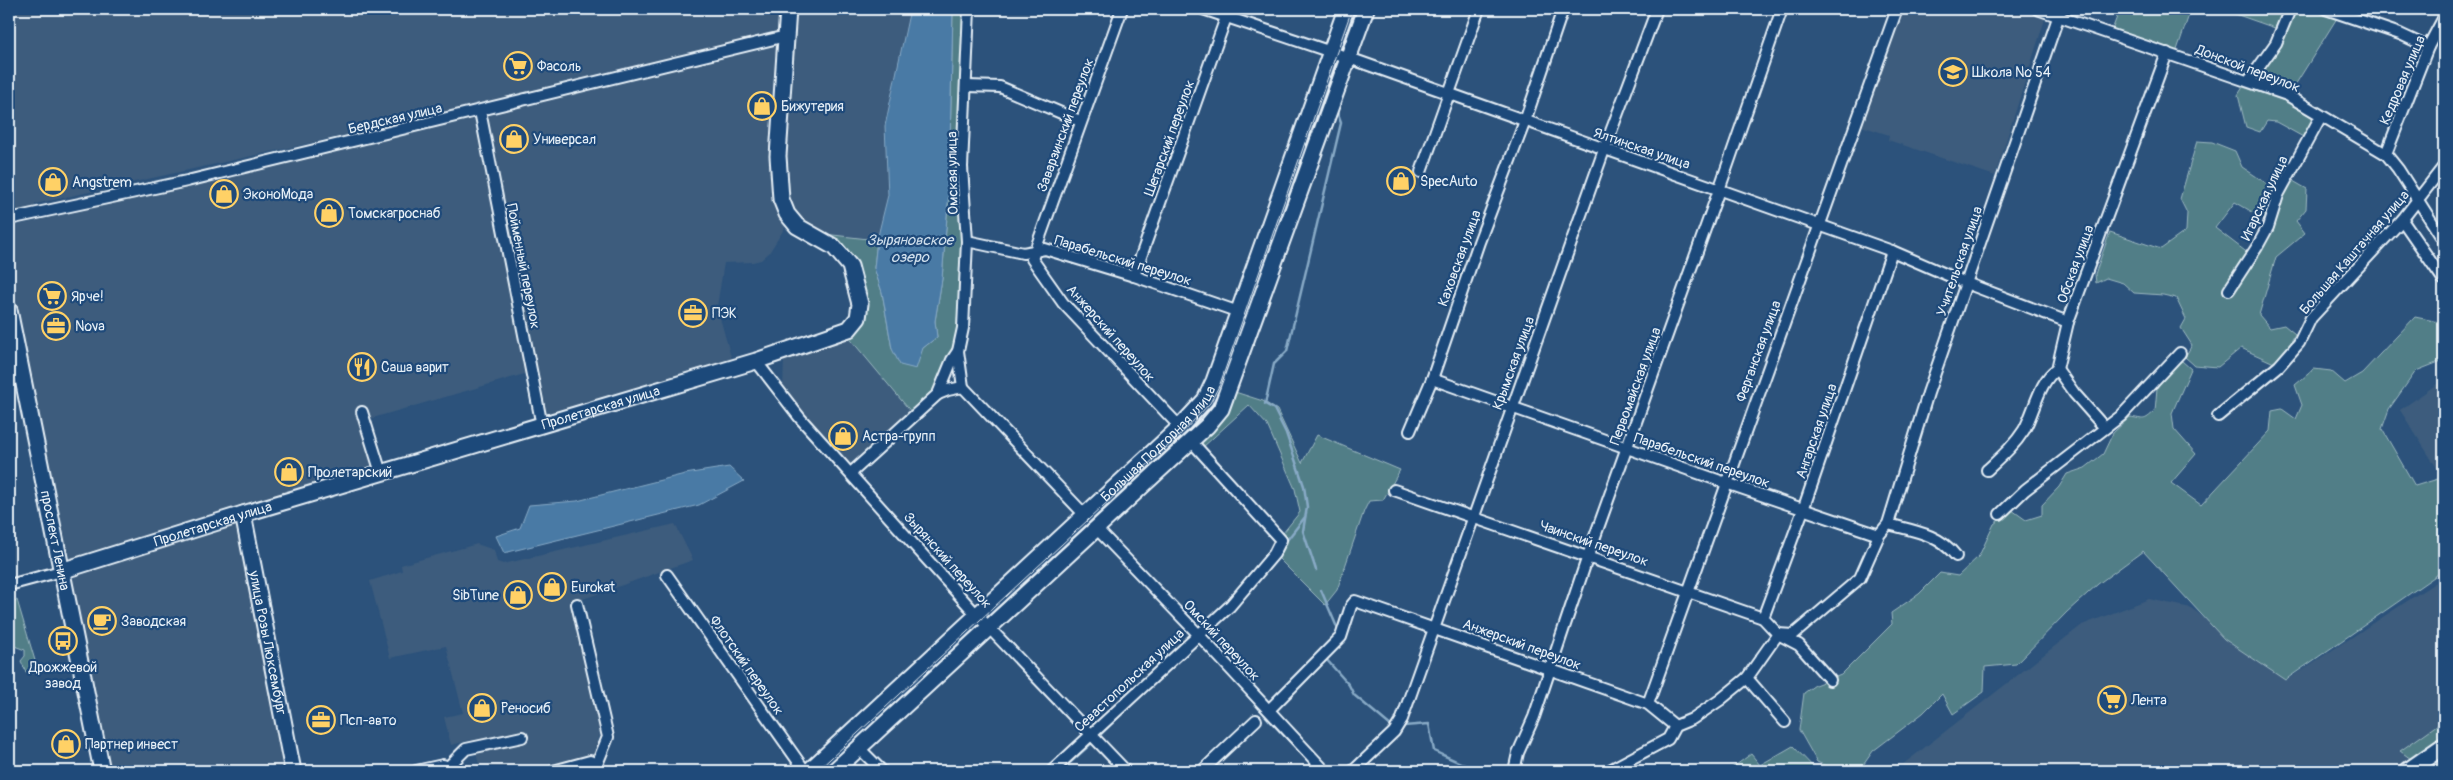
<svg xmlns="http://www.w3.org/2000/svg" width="2453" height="780" font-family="Pangolin,sans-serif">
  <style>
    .built { fill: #3c5c7d }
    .green { fill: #517e87; stroke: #9cb8c0 }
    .water { fill: #487aa5; stroke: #88aac6 }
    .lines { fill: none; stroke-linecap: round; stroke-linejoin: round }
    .stream { stroke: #88aac6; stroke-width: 2.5 }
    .street-casing { stroke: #e8f1f8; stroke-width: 14 }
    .secondary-casing { stroke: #e8f1f8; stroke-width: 19 }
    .primary-casing { stroke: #e8f1f8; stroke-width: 20 }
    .street { stroke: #1f4a7a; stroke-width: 10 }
    .secondary { stroke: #1f4a7a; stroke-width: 15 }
    .primary { stroke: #1f4a7a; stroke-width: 16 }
    .tram { stroke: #e8f1f8; stroke-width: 1 }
    .labels { text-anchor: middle; stroke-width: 4.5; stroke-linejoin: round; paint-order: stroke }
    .poi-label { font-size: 14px; fill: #e8f1f8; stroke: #1f4a7a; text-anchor: start }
    .street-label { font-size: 14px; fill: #e8f1f8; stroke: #1f4a7a }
    .water-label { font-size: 15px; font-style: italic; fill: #d0dfec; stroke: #1f4a7a }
  </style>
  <rect width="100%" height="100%" fill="#2c527b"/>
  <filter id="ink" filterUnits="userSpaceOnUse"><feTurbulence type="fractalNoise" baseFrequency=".02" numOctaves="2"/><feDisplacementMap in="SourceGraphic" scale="10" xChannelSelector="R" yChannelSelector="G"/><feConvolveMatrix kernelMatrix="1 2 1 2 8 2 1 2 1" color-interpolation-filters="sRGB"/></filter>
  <g filter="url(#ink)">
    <!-- built -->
    <g class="built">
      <polygon points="9,9 782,9 780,33 478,106 35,204 36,211 13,214 9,214"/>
      <polygon points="793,9 910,9 885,126 888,195 877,240 824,234 801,221 792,211 786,198 783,156"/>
      <polygon points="1903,9 2016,9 2045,19 1995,176 1888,140 1889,135 1858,125"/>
      <polygon points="780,43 782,218 786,226 769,253 761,260 753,262 724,263 717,307 733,364 539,423 528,373 369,419 384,469 73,561 67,559 15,307 9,258 9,230 12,226 190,186"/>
      <polygon points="847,335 912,413 852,466 804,415 783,389 784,357"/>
      <polygon points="2444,379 2444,479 2400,410"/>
      <polygon points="238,520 288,771 110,771 71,582 77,573"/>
      <polygon points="675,524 693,560 572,603 600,734 594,756 540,771 481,771 472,740 451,745 444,717 463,713 446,646 390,658 370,581 402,571 401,565 477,544 494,550 497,562 503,564"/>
      <polygon points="2444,577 2444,735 2393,771 1907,771 1902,765 2082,625 2149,599 2191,608 2288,679"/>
    </g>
    <!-- green -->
    <g class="green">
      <polygon points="953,9 965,9 965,240 960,329 935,393 912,413 847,335 865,305 824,234 877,240 874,268 882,292 892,349 923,348 937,337 935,321 942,279 949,191"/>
      <polygon points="2120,9 2191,9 2176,53 2112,30"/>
      <polygon points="2221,9 2283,9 2275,28"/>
      <polygon points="2295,9 2314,9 2337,18 2292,90 2265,77 2264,67 2279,45"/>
      <polygon points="2243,87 2287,102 2315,119 2305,138 2276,122 2267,121 2260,132 2246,127 2238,95"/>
      <polygon points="2197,141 2212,142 2235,151 2242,167 2275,189 2263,218 2235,202 2215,228 2249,254 2282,195 2293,181 2307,189 2306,209 2296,221 2305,233 2276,257 2259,315 2270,328 2284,325 2295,334 2284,356 2274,363 2241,348 2218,367 2194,365 2185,357 2192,345 2181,328 2186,319 2176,298 2163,295 2134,293 2123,283 2106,278 2096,283 2095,274 2110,232 2161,249 2186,231 2187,213 2180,199"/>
      <path d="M 2415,317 L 2444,323 L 2444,360 L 2416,371 L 2389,409 L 2382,429 L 2415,486 L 2441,478 L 2444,483 L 2444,570 L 2285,680 L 2224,639 L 2143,551 L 2098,584 L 2067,612 L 2016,664 L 1985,667 L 1984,692 L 1953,714 L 1942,694 L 1923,713 L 1873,751 L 1859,771 L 1837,771 L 1817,762 L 1799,730 L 1804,693 L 1815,685 L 1841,675 L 1892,624 L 1891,613 L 1919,594 L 1940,573 L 1958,576 L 1979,556 L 1994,524 L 2012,510 L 2026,520 L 2042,515 L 2042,505 L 2059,487 L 2067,474 L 2085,468 L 2103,454 L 2113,433 L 2130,417 C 2145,419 2143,422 2155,411 L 2157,388 L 2170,368 L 2182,361 L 2191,369 L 2172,413 L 2174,429 L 2196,454 L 2171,483 L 2201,505 L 2270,431 L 2272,411 L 2282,409 L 2296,419 L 2302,405 L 2295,385 L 2314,369 L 2331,371 L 2345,383 L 2362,373 Z"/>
      <polygon points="1235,392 1263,401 1277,410 1302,463 1317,435 1400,470 1383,500 1369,501 1364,511 1337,590 1325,605 1276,556 1283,533 1300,512 1295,489 1267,425 1249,405 1202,448 1195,440"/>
      <polygon points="17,600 39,674 26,672 21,661 25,656 25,650 9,644 9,603"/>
      <polygon points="2444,720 2444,735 2411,759 2400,751"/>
      <polygon points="1793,746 1817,771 1728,771 1751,754 1760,765"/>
    </g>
    <!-- water -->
    <g class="water">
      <polygon points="910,9 953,9 949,191 942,279 935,321 937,337 923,348 916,369 900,365 892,349 882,292 874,268 877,240 888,195 885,126"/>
      <polygon points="729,467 744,481 699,505 504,553 496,536 520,528 529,505 577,501 685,474"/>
    </g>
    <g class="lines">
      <!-- stream -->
      <g class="stream">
        <polyline points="1284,544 1305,517"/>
        <polyline points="1316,570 1303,531 1307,507 1304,486 1286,433 1274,409 1265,404 1274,364 1287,351 1341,123 1336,109"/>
        <polyline points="1321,590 1339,632"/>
        <polyline points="1328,657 1326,659 1349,685 1354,695 1392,727"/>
        <polyline points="1233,679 1270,721 1318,771"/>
        <polyline points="1404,726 1429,724 1434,751 1478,771"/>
        <polyline points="1101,734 1139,697"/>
        <polyline points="1061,771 1093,742 1094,743"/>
      </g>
      <defs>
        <g id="street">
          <polyline points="1122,9 1032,259 1063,303 1180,427"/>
          <polyline points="1203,9 1349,58 1892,251 1966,283 2068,322"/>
          <polyline points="2037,9 2287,95 2386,154 2398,169 2444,241"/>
          <polyline points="2326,9 2400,34 2428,47"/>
          <polyline points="2249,81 2276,43 2290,9"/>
          <polyline points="967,86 1000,87 1080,121"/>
          <polyline points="480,111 542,426"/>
          <polyline points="2386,154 2428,47 2444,17"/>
          <polyline points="1421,172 1479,9"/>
          <polyline points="9,219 187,181 786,36"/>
          <polyline points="2402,220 2443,279"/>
          <polyline points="967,241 1023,253 1045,249 1134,276 1239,312"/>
          <polyline points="1134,276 1229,9"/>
          <polyline points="2229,290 2257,247 2268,227 2278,195 2321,116"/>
          <polyline points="958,351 963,387"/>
          <polyline points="756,361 800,418 976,614 1126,771"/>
          <polyline points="2057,369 2074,393 2105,428"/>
          <polyline points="1432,379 1726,483 1879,535"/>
          <polyline points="938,394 948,390 963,387 1084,514"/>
          <polyline points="362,412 381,473"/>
          <polyline points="2218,416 2279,366 2299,343 2311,318 2402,220 2444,166"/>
          <polyline points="1410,431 1432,379 1479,242 1525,121 1563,9"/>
          <path d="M 1987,470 C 2001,457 2014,446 2024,430 C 2035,410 2039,381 2057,369 L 2068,322 L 2167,53"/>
          <polyline points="851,473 938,394 952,360 958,351 963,328 967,241 962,167 969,9"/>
          <polyline points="1394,490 1763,618 1778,634 1799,645 1830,680"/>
          <polyline points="2000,514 2025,490 2121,416 2180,353"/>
          <path d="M 1888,524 C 1914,531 1939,534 1956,556"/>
          <polyline points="1097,529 1198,634 1325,771"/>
          <polyline points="667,575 805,771"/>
          <polyline points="9,585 61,571"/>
          <polyline points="577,604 608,737 597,764"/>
          <polyline points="1763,618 1803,510 1892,251"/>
          <polyline points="1747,678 1785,722"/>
          <polyline points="1648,704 1897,9"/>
          <polyline points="1269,710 1341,637 1351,606 1355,601 1648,704 1675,726"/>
          <polyline points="859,748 882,771"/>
          <polyline points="448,767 466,749 522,737"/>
          <polyline points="416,771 443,765 459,771"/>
          <polyline points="553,771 590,761 597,764 601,771"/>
          <polyline points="1052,771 1230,606 1274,554 1281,540 1191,441"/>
          <polyline points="1202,771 1256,720"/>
          <polyline points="1353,771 1394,732 1402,719 1604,150 1657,9"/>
          <polyline points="1514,771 1518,753 1534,717 1588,556 1719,190 1782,9"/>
          <polyline points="1608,771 1668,739 1675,726 1692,719 1720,700 1747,678 1778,634 1793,635 1860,578 1879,535 1888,524 1928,393 2061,9"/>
        </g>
        <g id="secondary">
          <path id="s1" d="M 9,310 L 102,771"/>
          <path id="s2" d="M 243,514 L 293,771"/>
          <path id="s3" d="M 61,571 L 243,514 L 756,361 L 849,329 L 858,318 L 860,304 L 850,266 L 834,247 L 797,226 L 787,214 L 781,199 L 778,156 L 788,9"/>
          <path id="s4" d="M 809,771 L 1180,427 L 1205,400 L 1214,381 L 1346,9"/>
          <polyline points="834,771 1207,426 1221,409 1366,9"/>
        </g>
        <polyline id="primary" points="2408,771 2444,746"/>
      </defs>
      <!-- street casing -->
      <use href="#street" class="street-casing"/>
      <!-- secondary casing -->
      <use href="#secondary" class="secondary-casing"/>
      <!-- primary casing -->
      <use href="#primary" class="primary-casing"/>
      <!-- street -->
      <use href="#street" class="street"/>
      <!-- secondary -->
      <use href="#secondary" class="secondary"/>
      <!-- primary -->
      <use href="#primary" class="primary"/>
      <!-- tram -->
      <polyline class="tram" points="817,771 1183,432 1210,403 1220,384 1352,9"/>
    </g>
  </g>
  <!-- icons -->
  <defs>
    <symbol id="supermarket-ring" viewBox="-11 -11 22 22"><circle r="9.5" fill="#1f4a7a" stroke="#ffd166" stroke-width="1.5"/><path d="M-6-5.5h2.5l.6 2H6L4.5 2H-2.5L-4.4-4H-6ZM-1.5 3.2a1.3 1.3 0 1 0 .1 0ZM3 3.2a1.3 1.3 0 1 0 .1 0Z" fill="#ffd166"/></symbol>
    <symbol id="school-ring" viewBox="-11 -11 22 22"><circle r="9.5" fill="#1f4a7a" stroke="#ffd166" stroke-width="1.5"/><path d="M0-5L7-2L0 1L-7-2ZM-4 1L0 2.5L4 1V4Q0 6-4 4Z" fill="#ffd166"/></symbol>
    <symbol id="shop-ring" viewBox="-11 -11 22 22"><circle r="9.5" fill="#1f4a7a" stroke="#ffd166" stroke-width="1.5"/><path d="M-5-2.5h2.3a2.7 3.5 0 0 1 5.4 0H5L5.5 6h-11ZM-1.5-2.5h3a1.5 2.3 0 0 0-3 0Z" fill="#ffd166"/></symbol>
    <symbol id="office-ring" viewBox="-11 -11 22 22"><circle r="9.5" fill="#1f4a7a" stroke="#ffd166" stroke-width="1.5"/><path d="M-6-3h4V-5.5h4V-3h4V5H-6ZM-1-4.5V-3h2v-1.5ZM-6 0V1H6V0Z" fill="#ffd166"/></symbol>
    <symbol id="restaurant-ring" viewBox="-11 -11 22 22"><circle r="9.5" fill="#1f4a7a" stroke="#ffd166" stroke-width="1.5"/><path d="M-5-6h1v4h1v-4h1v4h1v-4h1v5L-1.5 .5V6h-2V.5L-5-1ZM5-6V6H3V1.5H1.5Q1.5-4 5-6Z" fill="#ffd166"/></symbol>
    <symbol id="cafe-ring" viewBox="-11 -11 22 22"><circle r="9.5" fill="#1f4a7a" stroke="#ffd166" stroke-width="1.5"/><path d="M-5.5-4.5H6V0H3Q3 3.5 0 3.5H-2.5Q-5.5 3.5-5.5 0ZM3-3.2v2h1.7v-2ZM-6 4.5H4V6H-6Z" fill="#ffd166"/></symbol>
    <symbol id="bus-ring" viewBox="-11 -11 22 22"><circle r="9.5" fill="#1f4a7a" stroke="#ffd166" stroke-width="1.5"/><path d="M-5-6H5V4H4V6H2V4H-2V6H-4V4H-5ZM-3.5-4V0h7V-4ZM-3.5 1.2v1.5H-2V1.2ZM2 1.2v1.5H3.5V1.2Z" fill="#ffd166"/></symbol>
  </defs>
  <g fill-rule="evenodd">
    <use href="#supermarket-ring" x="502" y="50" width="32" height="32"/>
    <use href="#school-ring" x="1937" y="56" width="32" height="32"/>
    <use href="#shop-ring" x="746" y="90" width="32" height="32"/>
    <use href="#shop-ring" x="498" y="123" width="32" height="32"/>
    <use href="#shop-ring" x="1385" y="165" width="32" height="32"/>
    <use href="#shop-ring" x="37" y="166" width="32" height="32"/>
    <use href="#shop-ring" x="208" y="178" width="32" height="32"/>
    <use href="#shop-ring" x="313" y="197" width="32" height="32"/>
    <use href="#supermarket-ring" x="36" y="280" width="32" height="32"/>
    <use href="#office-ring" x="677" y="297" width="32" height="32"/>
    <use href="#office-ring" x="40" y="310" width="32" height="32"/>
    <use href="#restaurant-ring" x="346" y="351" width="32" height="32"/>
    <use href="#shop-ring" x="827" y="420" width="32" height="32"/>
    <use href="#shop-ring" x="273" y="456" width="32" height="32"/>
    <use href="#shop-ring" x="536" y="571" width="32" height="32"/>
    <use href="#shop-ring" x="502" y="579" width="32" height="32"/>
    <use href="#cafe-ring" x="86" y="605" width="32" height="32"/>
    <use href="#bus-ring" x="47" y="625" width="32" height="32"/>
    <use href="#supermarket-ring" x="2096" y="684" width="32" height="32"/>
    <use href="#shop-ring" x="466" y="692" width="32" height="32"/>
    <use href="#office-ring" x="305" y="704" width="32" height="32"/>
    <use href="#shop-ring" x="50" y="728" width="32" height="32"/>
  </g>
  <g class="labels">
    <!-- poi labels -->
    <g class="poi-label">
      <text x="537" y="71">Фасоль</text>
      <text x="1972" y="77">Школа № 54</text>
      <text x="781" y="111">Бижутерия</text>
      <text x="533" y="144">Универсал</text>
      <text x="1420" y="186">SpecAuto</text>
      <text x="72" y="187">Angstrem</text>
      <text x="243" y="199">ЭконоМода</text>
      <text x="348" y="218">Томскагроснаб</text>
      <text x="71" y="301">Ярче!</text>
      <text x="712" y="318">ПЭК</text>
      <text x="75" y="331">Nova</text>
      <text x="381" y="372">Саша варит</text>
      <text x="862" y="441">Астра-групп</text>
      <text x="308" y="477">Пролетарский</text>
      <text x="571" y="592">Eurokat</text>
      <text x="499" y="600" text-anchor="end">SibTune</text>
      <text x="121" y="626">Заводская</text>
      <text x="63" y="672" text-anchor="middle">Дрожжевой<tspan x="63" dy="16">завод</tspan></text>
      <text x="2131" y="705">Лента</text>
      <text x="501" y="713">Реносиб</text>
      <text x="340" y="725">Псп-авто</text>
      <text x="85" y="749">Партнер инвест</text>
    </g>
    <!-- street labels -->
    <g class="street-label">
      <text transform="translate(2248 68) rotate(21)" y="5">Донской переулок</text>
      <text transform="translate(2402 80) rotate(-67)" y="5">Кедровая улица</text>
      <text transform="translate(395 118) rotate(-13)" y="5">Бердская улица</text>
      <text transform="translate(1065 125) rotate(-70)" y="5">Заварзинский переулок</text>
      <text transform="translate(1169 138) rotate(-70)" y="5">Шегарский переулок</text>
      <text transform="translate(1642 148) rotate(19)" y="5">Ялтинская улица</text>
      <text transform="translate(952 173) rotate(-91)" y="5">Омская улица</text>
      <text transform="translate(2264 198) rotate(-65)" y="5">Игарская улица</text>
      <text transform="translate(2354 252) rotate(-49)" y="5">Большая Каштачная улица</text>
      <text transform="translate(1459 258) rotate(-70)" y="5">Каховская улица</text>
      <text transform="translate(1123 260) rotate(17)" y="5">Парабельский переулок</text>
      <text transform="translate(1959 261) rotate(-71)" y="5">Учительская улица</text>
      <text transform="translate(2075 264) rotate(-70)" y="5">Обская улица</text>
      <text transform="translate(524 266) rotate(79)" y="5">Пойменный переулок</text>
      <text transform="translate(1111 333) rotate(48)" y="5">Анжерский переулок</text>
      <text transform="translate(1758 351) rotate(-70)" y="5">Ферганская улица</text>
      <text transform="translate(1513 363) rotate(-70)" y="5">Крымская улица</text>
      <text transform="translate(1635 386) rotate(-70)" y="5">Первомайская улица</text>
      <text dy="5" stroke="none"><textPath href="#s3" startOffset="564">Пролетарская улица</textPath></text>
      <text transform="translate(1816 431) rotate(-71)" y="5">Ангарская улица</text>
      <text dy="5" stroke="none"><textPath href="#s4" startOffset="479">Большая Подгорная улица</textPath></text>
      <text transform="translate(1702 460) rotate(19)" y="5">Парабельский переулок</text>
      <text dy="5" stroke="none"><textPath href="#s3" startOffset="159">Пролетарская улица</textPath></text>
      <text dy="5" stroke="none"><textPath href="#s1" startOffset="235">проспект Ленина</textPath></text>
      <text transform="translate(1594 543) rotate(19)" y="5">Чаинский переулок</text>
      <text transform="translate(948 560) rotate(48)" y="5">Зырянский переулок</text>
      <text transform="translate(1222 640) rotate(47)" y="5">Омский переулок</text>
      <text dy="5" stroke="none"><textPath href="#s2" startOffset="131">улица Розы Люксембург</textPath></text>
      <text transform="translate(1522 644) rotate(20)" y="5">Анжерский переулок</text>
      <text transform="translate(747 665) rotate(55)" y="5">Флотский переулок</text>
      <text transform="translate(1129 680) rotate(-43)" y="5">Севастопольская улица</text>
    </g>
    <!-- water labels -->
    <g class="water-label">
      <text x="910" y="245">Зыряновское<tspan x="910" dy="17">озеро</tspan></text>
    </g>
  </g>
  <!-- margin -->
  <rect width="2453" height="780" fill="none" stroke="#1f4a7a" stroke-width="30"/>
  <rect x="15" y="15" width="2423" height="750" fill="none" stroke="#e8f1f8" stroke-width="2" filter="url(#ink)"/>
</svg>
